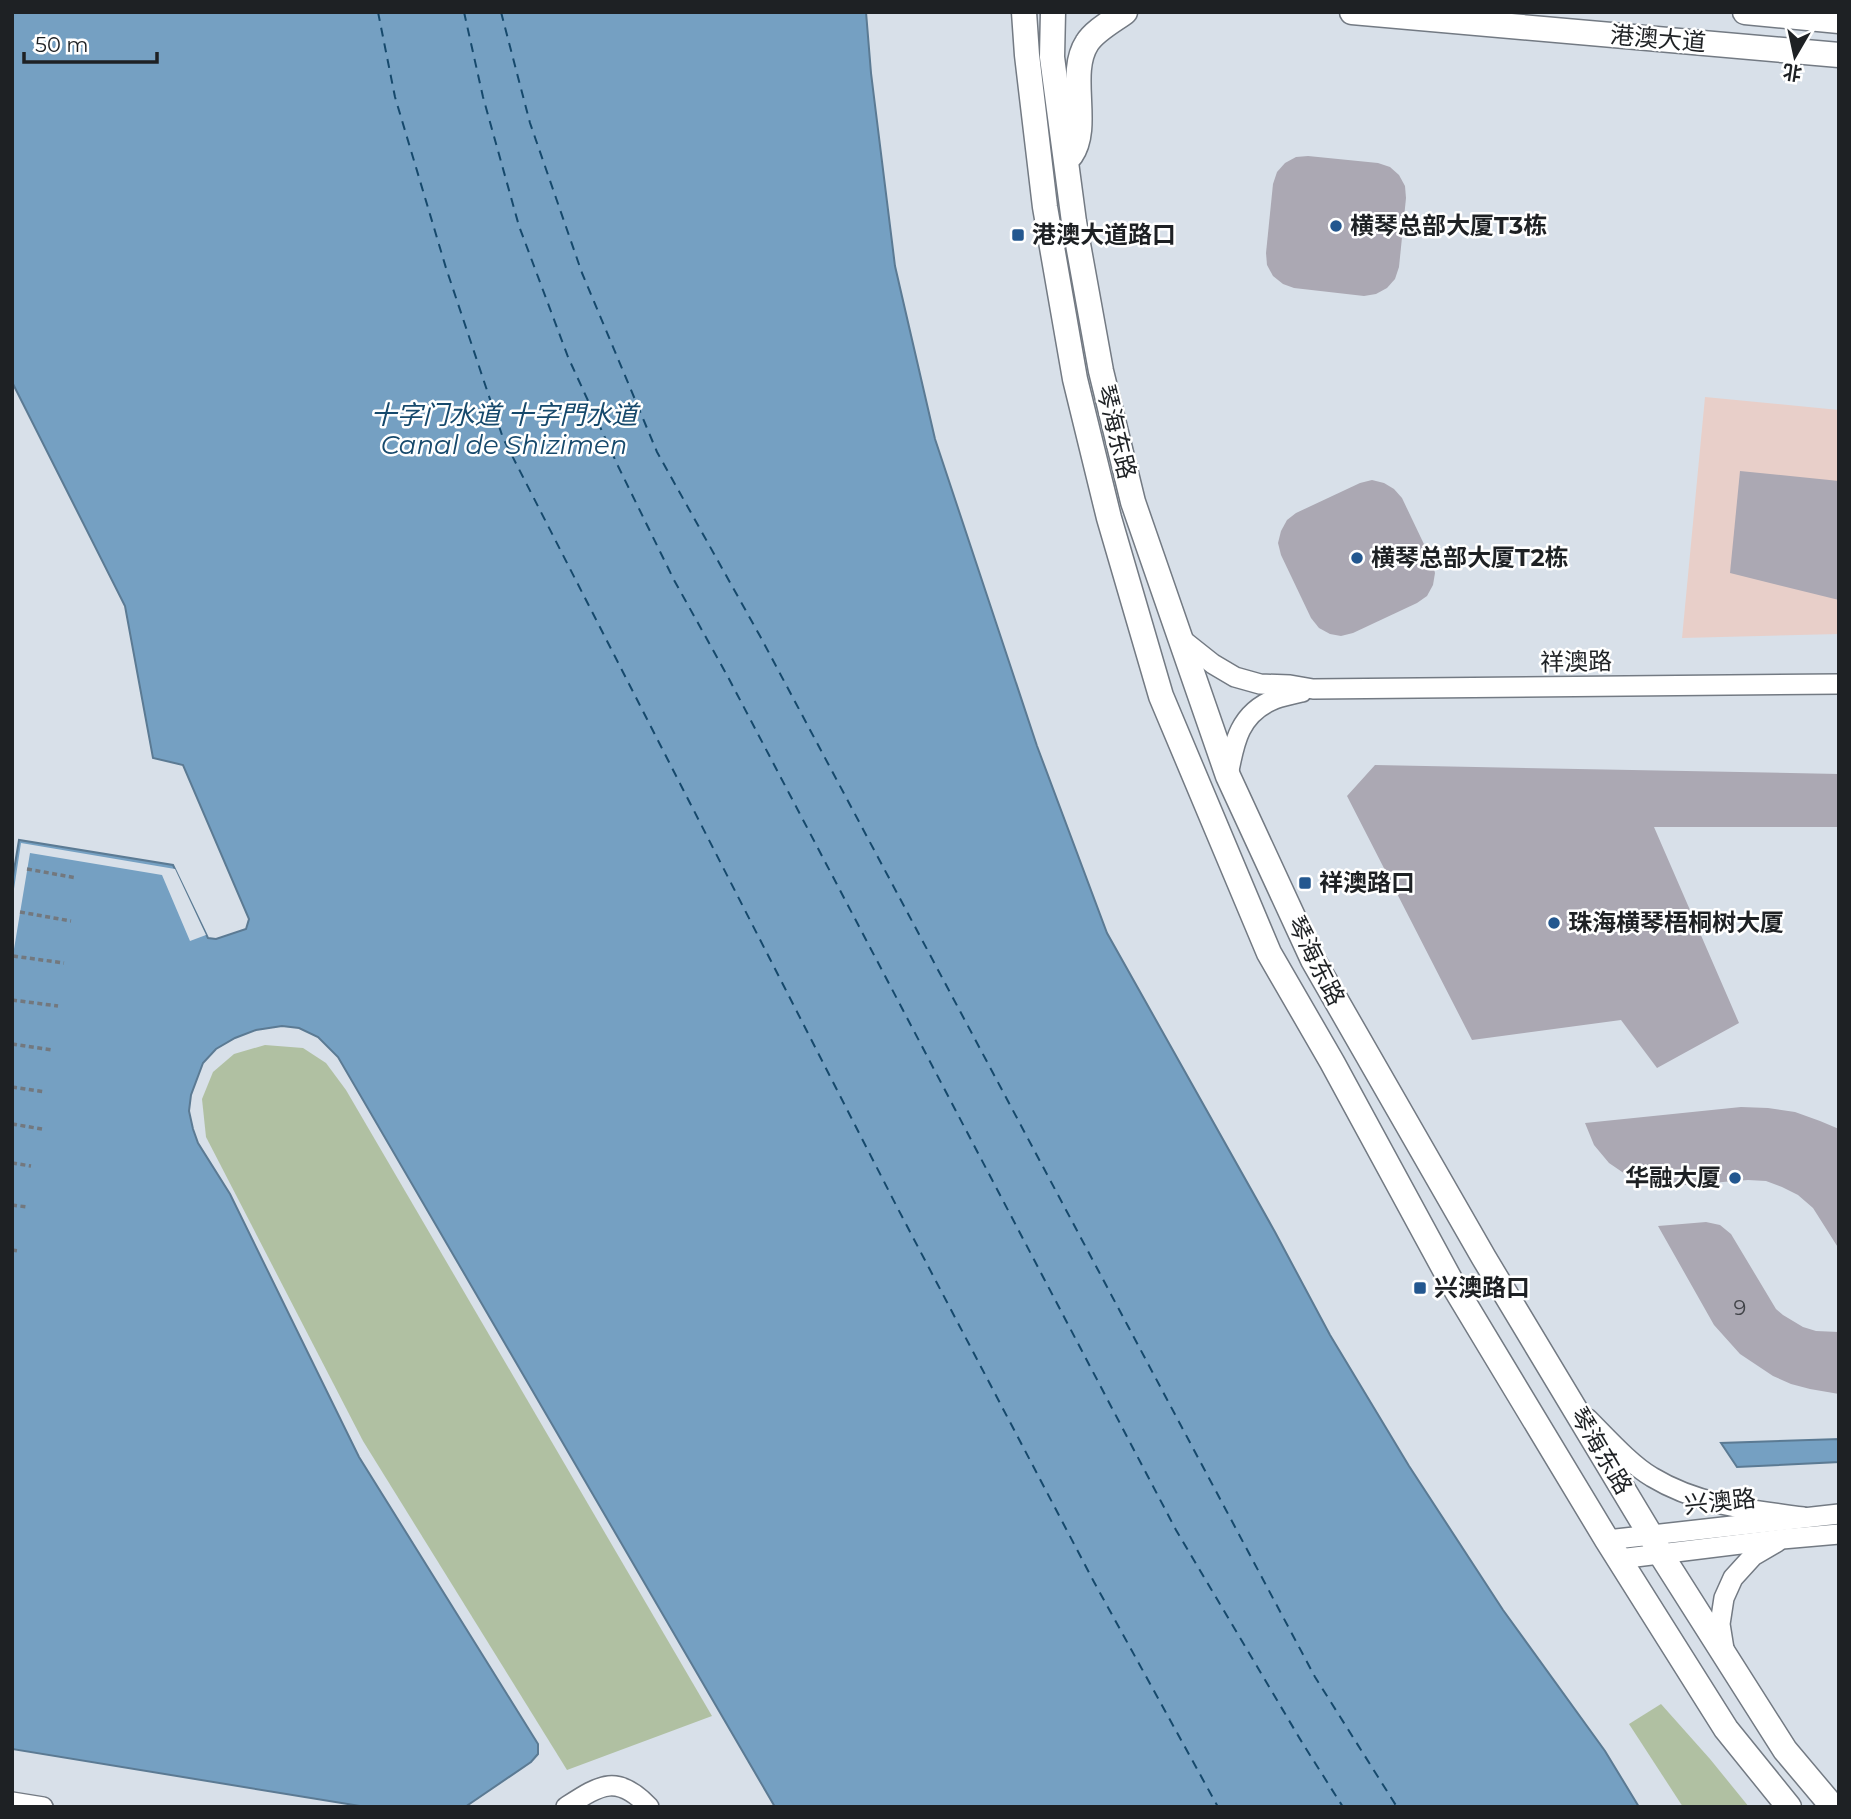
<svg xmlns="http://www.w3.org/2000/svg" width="1851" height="1819" font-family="Montserrat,'Noto Sans SC',sans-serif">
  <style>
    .commercial { fill: #e8cfc9 }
    .green { fill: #b0c0a2 }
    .water { fill: #75a0c2; stroke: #5b7a93; stroke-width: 2 }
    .pier { fill: #d8e0e9 }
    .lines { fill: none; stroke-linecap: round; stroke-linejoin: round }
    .ferry { stroke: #16496c; stroke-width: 2; stroke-dasharray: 9 7; stroke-linecap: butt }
    .building { fill: #aba8b3 }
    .minor-casing { stroke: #737a83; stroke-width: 22 }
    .major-casing { stroke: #737a83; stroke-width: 27 }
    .path { stroke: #73787e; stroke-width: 3.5; stroke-dasharray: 5 3.5; stroke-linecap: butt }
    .minor { stroke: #fff; stroke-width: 19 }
    .major { stroke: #fff; stroke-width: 24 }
    .poi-dot { fill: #23578f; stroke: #fff; stroke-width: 2.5 }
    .labels { text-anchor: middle; stroke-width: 5; stroke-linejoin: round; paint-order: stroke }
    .number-label { font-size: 21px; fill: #414348 }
    .street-label { font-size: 24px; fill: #1e2124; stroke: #fff }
    .poi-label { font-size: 24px; font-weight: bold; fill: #1e2124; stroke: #fff; text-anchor: start }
    .water-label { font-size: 26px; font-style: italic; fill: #16496c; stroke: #fff }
  </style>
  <rect width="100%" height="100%" fill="#d8e0e9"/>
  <!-- commercial -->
  <polygon class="commercial" points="1705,397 1839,410 1839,634 1682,638"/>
  <!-- green -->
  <g class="green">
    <polygon points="265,1045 303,1048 326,1063 346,1090 712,1716 567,1770 363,1441 206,1137 202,1099 213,1072 234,1054"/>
    <polygon points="1661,1704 1710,1759 1749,1807 1683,1807 1629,1724"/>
  </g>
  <!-- water -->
  <g class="water">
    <polygon points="12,12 866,12 871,73 895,266 935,439 1037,746 1107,933 1275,1232 1330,1335 1409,1466 1503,1610 1605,1751 1639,1807 775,1807 338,1057 318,1037 299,1028 282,1026 256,1030 235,1038 216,1049 203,1063 191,1095 189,1111 193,1129 198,1143 230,1194 359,1457 538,1744 538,1754 531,1762 465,1807 366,1807 12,1749 12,882 19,840 173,865 208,938 216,939 246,929 249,919 183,765 153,758 125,606 12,382"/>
    <polygon points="1839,1439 1839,1462 1737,1467 1721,1443"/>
  </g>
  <!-- pier -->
  <polygon class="pier" points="21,843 175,869 206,935 190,941 162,875 30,853 12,961 12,902"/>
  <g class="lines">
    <!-- ferry -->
    <g class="ferry">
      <polyline points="378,12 395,97 446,268 503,438 897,1207 1094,1582 1218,1807"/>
      <polyline points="464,12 483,97 519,226 568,357 618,466 674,580 728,677 1176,1530 1303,1744 1343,1807"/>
      <polyline points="501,12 530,123 582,273 657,452 760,636 1315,1677 1397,1807"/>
    </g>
  </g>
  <!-- building -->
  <g class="building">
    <polygon points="1308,156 1378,163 1390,167 1399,175 1405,186 1406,198 1399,267 1395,279 1387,288 1376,294 1364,296 1294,288 1283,284 1273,276 1267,265 1266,253 1273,184 1277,172 1285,163 1296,157"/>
    <polygon points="1740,471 1839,481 1839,600 1730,573"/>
    <polygon points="1372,480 1384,483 1394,489 1402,498 1432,561 1435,573 1433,585 1427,596 1417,603 1353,633 1341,636 1330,634 1319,628 1311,618 1281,555 1278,543 1281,531 1287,520 1296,513 1360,483"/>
    <polygon points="1375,765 1839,774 1839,827 1654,827 1739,1023 1657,1068 1621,1020 1472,1040 1347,796"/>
    <polygon points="1741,1107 1768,1108 1795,1112 1820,1121 1839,1129 1839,1249 1813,1208 1798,1195 1782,1187 1766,1181 1748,1180 1672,1186 1649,1184 1628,1176 1609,1163 1594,1145 1585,1123"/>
    <polygon points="1706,1222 1720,1225 1731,1234 1776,1309 1783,1315 1803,1327 1816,1331 1839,1332 1839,1394 1810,1389 1791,1384 1773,1376 1740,1354 1714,1325 1658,1226"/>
  </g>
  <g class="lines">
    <defs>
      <g id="minor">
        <polyline points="1179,637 1213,664 1235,677 1260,684 1290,685 1313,689 1839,684"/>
        <path d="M 1228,776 C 1234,743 1239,713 1275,699 C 1283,696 1293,694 1302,692"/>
        <path d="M 1588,1419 C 1606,1437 1631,1465 1652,1477 C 1698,1505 1751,1510 1803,1517"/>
        <polyline points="1607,1540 1839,1514"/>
        <polyline points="1619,1559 1782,1539 1839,1534"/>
        <polyline points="1724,1649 1720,1624 1724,1598 1733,1578 1753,1556 1777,1542"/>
        <polyline points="12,1802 43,1807"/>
        <path d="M 566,1807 C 600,1785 617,1773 649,1807"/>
      </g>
      <g id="major">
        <polyline points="1024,12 1027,55 1045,207 1075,379 1109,518 1161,696 1269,953 1332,1062 1452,1283 1607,1540 1726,1729 1789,1807"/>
        <polyline points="1053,12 1052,57 1074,222 1101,371 1133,502 1228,776 1313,960 1484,1258 1650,1534 1660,1553 1785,1750 1833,1807"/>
        <polyline points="1352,12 1839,55"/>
        <polyline points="1745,12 1839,21"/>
        <path d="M 1071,155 C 1091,126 1067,74 1087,43 C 1094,31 1114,20 1125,12"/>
      </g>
    </defs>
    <!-- minor casing -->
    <use href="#minor" class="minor-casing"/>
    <!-- major casing -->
    <use href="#major" class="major-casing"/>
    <!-- path -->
    <g class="path">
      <polyline points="27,869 77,878"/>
      <polyline points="20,912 71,921"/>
      <polyline points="13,956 64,963"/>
      <polyline points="12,1000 58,1006"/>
      <polyline points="12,1044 52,1050"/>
      <polyline points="12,1087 45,1092"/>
      <polyline points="12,1124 42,1129"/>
      <polyline points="12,1163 31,1166"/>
      <polyline points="12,1205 27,1207"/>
      <polyline points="12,1250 19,1251"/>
    </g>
    <!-- minor -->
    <use href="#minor" class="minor"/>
    <!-- major -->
    <use href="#major" class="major"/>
  </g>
  <!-- markers -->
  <g class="poi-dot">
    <circle cx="1336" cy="226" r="7"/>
    <rect x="1011" y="228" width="14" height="14" rx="3.5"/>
    <circle cx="1357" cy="558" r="7"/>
    <rect x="1298" y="876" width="14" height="14" rx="3.5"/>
    <circle cx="1554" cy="923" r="7"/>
    <circle cx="1735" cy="1178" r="7"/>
    <rect x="1413" y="1281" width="14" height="14" rx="3.5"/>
  </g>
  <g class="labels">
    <!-- number labels -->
    <g class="number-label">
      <text x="1740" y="1315">9</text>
    </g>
    <!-- street labels -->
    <g class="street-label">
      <text transform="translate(1658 39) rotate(5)" y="8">港澳大道</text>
      <text transform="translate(1116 432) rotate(76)" y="8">琴海东路</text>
      <text transform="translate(1576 662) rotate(-1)" y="8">祥澳路</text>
      <text transform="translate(1316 961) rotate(63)" y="8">琴海东路</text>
      <text transform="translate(1601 1451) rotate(59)" y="8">琴海东路</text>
      <text transform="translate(1720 1502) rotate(-6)" y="8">兴澳路</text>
    </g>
    <!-- poi labels -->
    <g class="poi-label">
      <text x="1350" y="234">横琴总部大厦T3栋</text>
      <text x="1032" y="243">港澳大道路口</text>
      <text x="1371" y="566">横琴总部大厦T2栋</text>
      <text x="1319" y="891">祥澳路口</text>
      <text x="1568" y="931">珠海横琴梧桐树大厦</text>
      <text x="1721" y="1186" text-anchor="end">华融大厦</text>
      <text x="1434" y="1296">兴澳路口</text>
    </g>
    <!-- water labels -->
    <g class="water-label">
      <text x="504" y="424">十字门水道 十字門水道<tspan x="504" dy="30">Canal de Shizimen</tspan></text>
    </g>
  </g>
  <!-- border -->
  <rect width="1851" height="1819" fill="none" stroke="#1e2124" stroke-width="28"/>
  <!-- north arrow -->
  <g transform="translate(1795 56) rotate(189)" stroke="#ffffff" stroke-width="5" paint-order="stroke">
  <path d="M0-5L12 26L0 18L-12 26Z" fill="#1e2124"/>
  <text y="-10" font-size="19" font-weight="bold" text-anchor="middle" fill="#1e2124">北</text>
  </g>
  <!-- scale -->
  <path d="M24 52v10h133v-10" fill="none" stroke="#1e2124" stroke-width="3.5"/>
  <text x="35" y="52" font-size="21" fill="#1e2124" stroke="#ffffff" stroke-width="5" paint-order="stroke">50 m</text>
</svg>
